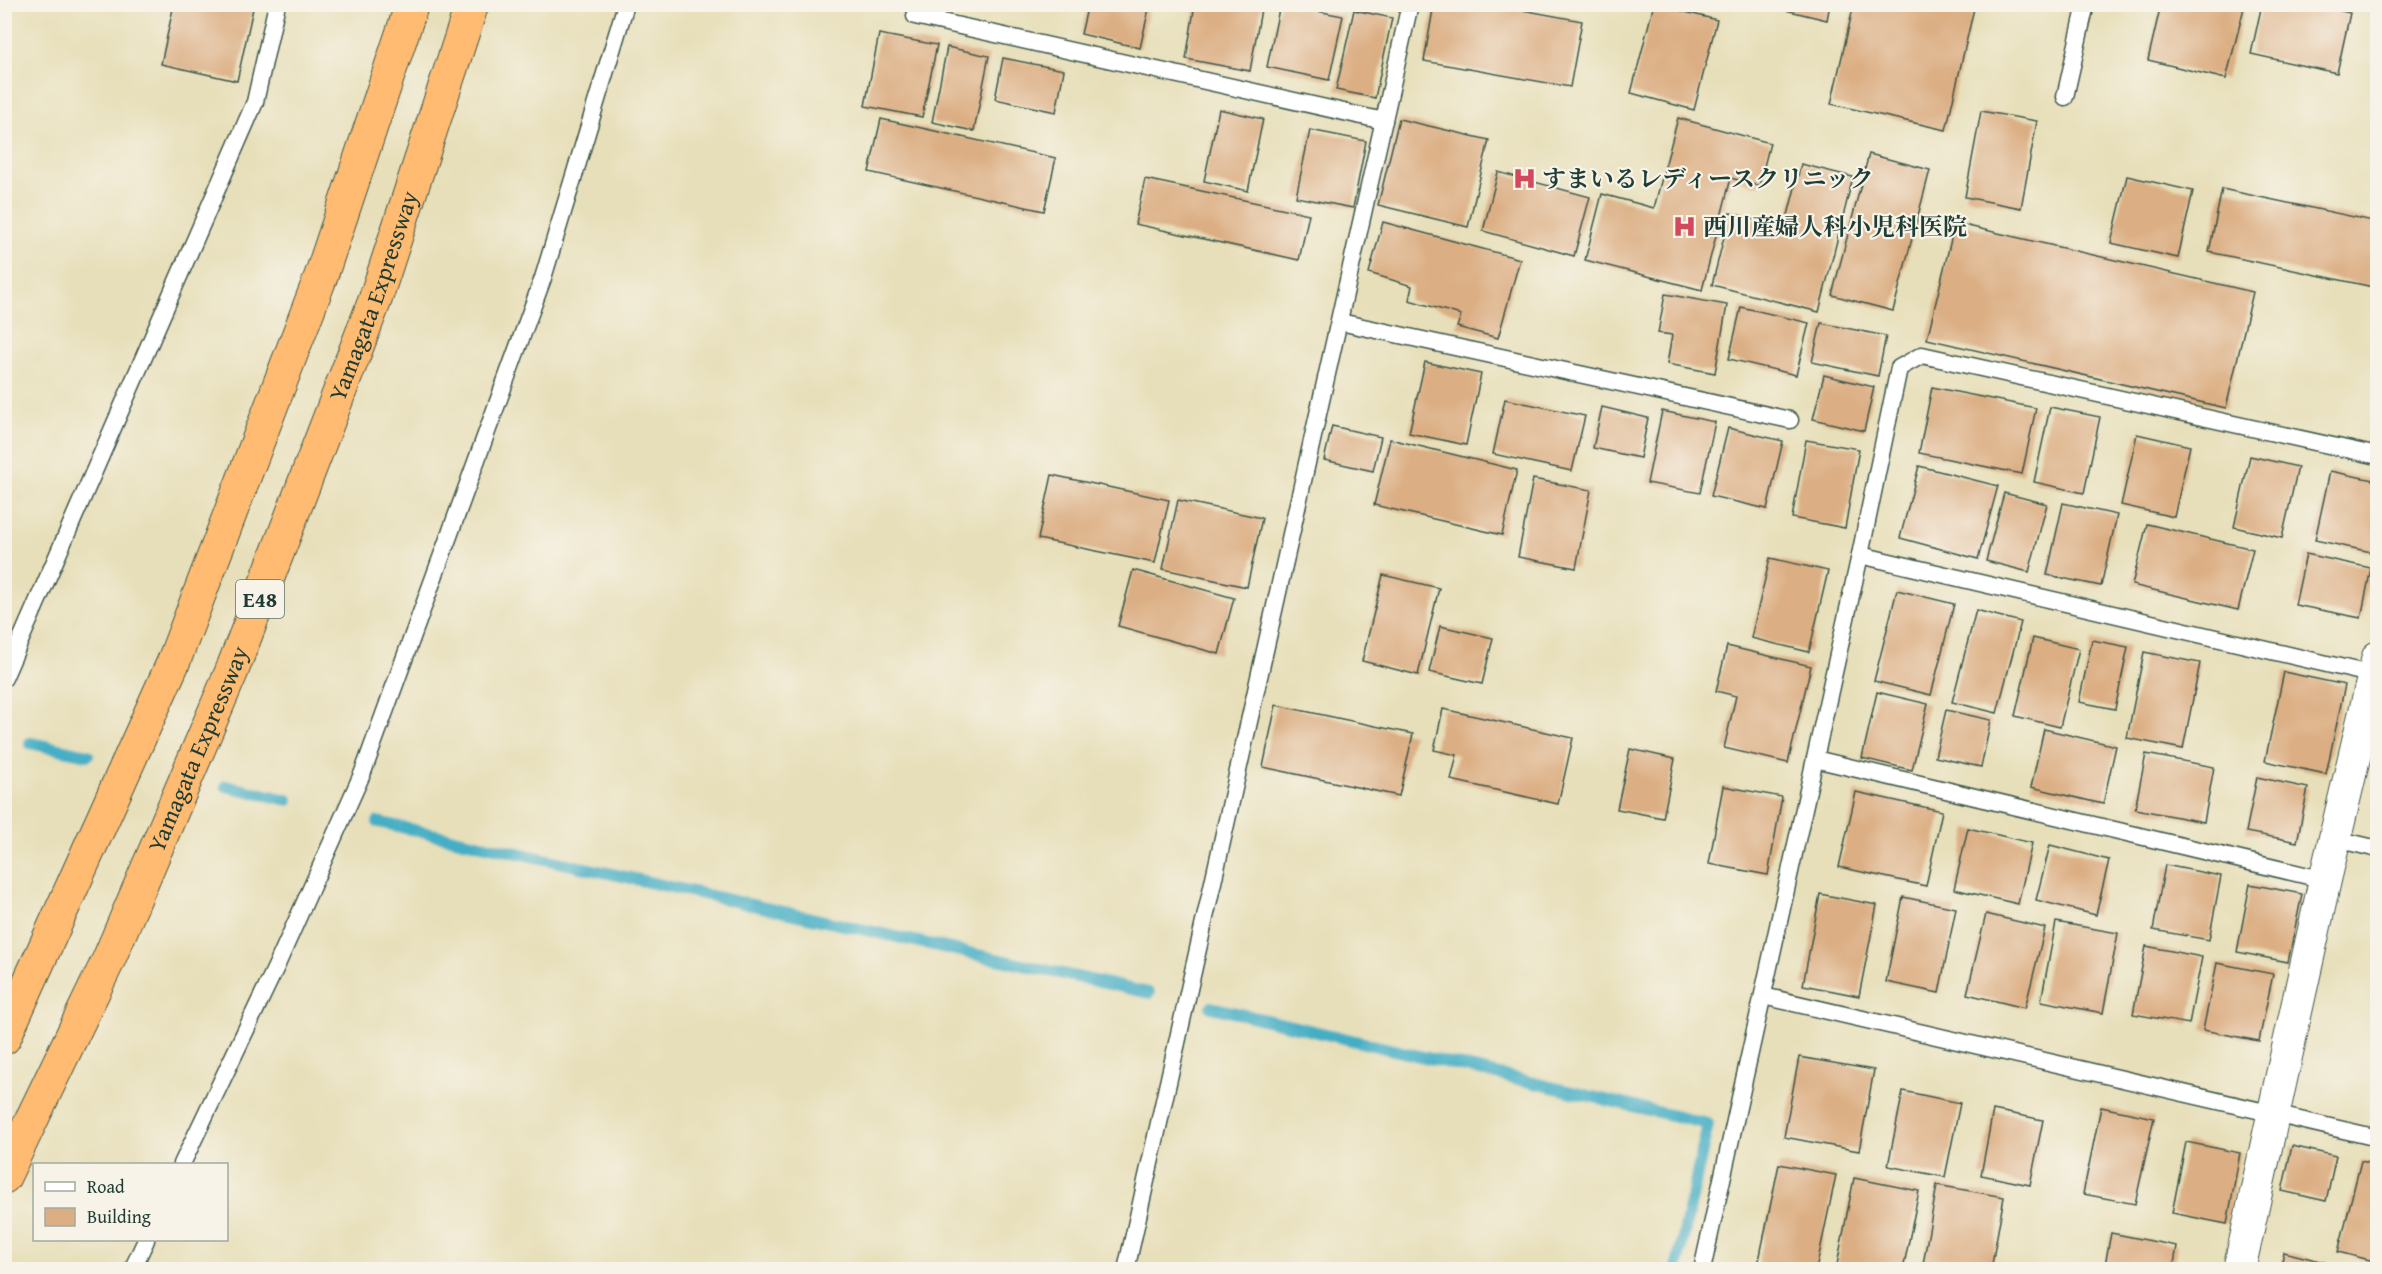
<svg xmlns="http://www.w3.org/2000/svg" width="2382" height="1274" font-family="'Gentium Book Plus','Noto Serif JP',serif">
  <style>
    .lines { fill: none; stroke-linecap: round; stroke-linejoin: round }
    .stream { stroke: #45aec5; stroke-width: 12 }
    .building { fill: #dbae83 }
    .service-casing { stroke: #3d5548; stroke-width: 19 }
    .minor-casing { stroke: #3d5548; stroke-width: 34 }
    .motorway-casing { stroke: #3d5548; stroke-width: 35 }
    .service { stroke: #fff; stroke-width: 16 }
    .minor { stroke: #fff; stroke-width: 32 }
    .motorway { stroke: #ffbb71; stroke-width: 33 }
    .labels { text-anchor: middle; stroke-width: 4.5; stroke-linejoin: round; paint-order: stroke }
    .shield { fill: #f7f3e8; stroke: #60746a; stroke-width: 1.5 }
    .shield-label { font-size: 22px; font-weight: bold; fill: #1f3d34 }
    .poi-label { font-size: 24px; font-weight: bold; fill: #1f3d34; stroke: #f7f3e8; text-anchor: start }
    .street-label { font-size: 24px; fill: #1f3d34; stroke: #f7f3e8 }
  </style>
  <rect width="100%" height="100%" fill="#f7f3e8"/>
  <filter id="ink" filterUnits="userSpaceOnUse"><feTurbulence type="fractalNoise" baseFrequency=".0167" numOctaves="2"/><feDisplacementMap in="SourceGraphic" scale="12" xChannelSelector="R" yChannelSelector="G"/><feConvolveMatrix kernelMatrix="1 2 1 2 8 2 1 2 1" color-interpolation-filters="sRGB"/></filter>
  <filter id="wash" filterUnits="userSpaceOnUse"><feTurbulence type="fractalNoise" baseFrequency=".008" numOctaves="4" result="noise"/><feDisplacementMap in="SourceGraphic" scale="24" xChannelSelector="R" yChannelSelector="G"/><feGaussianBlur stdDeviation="1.35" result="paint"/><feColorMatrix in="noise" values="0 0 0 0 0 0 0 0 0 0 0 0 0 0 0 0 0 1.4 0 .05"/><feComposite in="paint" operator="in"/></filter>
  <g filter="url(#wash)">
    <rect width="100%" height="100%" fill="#e7dfb9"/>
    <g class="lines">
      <!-- stream -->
      <g class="stream">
        <polyline points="30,743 88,755"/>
        <polyline points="226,786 288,800"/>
        <polyline points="378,822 1149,993"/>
        <polyline points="1211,1007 1708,1124 1676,1270"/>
      </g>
    </g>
    <g id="blocks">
      <!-- building -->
      <g class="building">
        <polygon points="174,4 254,4 237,81 161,64"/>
        <polygon points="1088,4 1150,4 1140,48 1081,34"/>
        <polygon points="1195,4 1262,4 1250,71 1186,59"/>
        <polygon points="1280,4 1343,16 1329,80 1267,67"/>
        <polygon points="1434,4 1490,4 1582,21 1570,87 1424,61"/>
        <polygon points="1654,4 1717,20 1694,110 1631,93"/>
        <polygon points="1761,4 1830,4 1827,20"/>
        <polygon points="1854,4 1975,4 1946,130 1831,104"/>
        <polygon points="2161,4 2245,4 2226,79 2148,60"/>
        <polygon points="2262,4 2312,4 2350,13 2337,73 2251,54"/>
        <polygon points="1354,10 1392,18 1375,98 1336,90"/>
        <polygon points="879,34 937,45 922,117 865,106"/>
        <polygon points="947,47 989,56 974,131 932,122"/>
        <polygon points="1003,58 1064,70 1056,112 995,99"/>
        <polygon points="1219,109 1263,119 1248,191 1204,181"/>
        <polygon points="1981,111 2037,121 2021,208 1965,197"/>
        <polygon points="1678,118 1770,143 1759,186 1731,178 1702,290 1585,260 1602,194 1654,208"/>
        <polygon points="881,119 1056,158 1044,211 869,172"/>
        <polygon points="1399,119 1489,140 1468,227 1378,205"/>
        <polygon points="1310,130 1366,141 1353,208 1296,197"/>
        <polygon points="1869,154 1930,170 1893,311 1832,295"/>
        <polygon points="1801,164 1853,177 1819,312 1712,285 1730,213 1785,227"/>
        <polygon points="1498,172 1590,197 1574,256 1483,231"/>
        <polygon points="2127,176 2193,191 2178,258 2111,243"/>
        <polygon points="1145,179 1309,214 1299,260 1135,224"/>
        <polygon points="2222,189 2378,222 2378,288 2209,252"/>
        <polygon points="1383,222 1520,259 1498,338 1457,327 1461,315 1409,300 1412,286 1369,273"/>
        <polygon points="1955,223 2253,292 2226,408 1927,339"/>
        <polygon points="1665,294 1727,305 1715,373 1667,364 1672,335 1658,333"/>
        <polygon points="1741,307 1809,323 1796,375 1729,359"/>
        <polygon points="1821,323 1886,336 1878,376 1812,362"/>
        <polygon points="1425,362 1481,374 1466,445 1409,433"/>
        <polygon points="1824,375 1874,387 1864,431 1813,419"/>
        <polygon points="1932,387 2036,408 2022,474 1919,453"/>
        <polygon points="1505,399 1585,416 1572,471 1493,454"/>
        <polygon points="1602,407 1648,418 1640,458 1593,448"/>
        <polygon points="2050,407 2100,417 2084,493 2034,482"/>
        <polygon points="1662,411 1715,422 1700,493 1647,483"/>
        <polygon points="1332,426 1381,437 1373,471 1324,460"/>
        <polygon points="1728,428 1783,441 1767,509 1711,496"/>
        <polygon points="2137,434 2190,446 2174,517 2121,505"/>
        <polygon points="1390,439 1517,470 1502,535 1374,505"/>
        <polygon points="1806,440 1859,449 1845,528 1792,518"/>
        <polygon points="2250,456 2298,467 2282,538 2234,527"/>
        <polygon points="1919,466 1998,486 1978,559 1900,538"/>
        <polygon points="2330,471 2378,481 2376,553 2315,540"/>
        <polygon points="1052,475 1169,500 1155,563 1038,539"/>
        <polygon points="1533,479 1591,490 1576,568 1518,557"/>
        <polygon points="2004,493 2047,504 2029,572 1986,561"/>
        <polygon points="1178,500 1262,518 1247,587 1163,569"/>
        <polygon points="2063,503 2117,515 2101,586 2047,575"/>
        <polygon points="2147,524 2253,549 2238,610 2132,585"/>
        <polygon points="2306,554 2371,568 2361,618 2295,605"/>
        <polygon points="1770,558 1828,571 1809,652 1751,638"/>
        <polygon points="1133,570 1234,598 1219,654 1118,626"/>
        <polygon points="1383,575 1439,588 1418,675 1362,661"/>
        <polygon points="1897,590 1954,604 1931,695 1874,681"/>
        <polygon points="1976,610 2021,622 1997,713 1952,702"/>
        <polygon points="1440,626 1493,638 1482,684 1429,672"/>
        <polygon points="2033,638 2079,649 2060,727 2015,716"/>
        <polygon points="2092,640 2128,647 2115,709 2079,702"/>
        <polygon points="1727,646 1811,666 1788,763 1724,748 1736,696 1716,691"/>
        <polygon points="2144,652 2200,663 2183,749 2127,738"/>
        <polygon points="2284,672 2345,685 2326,774 2265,761"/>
        <polygon points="1877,692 1928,704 1912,770 1862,758"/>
        <polygon points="1276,705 1413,734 1399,796 1263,767"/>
        <polygon points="1443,709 1573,738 1558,804 1451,780 1457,755 1434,750"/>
        <polygon points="1946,710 1991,720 1981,767 1935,757"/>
        <polygon points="2044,729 2116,746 2103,804 2031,787"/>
        <polygon points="1630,749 1675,759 1663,818 1617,809"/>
        <polygon points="2146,754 2214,767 2204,822 2135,809"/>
        <polygon points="2257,777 2308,788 2297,842 2246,832"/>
        <polygon points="1723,786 1782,797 1768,875 1709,864"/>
        <polygon points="1856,792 1942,811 1926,886 1839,867"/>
        <polygon points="1968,828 2032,843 2018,904 1954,889"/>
        <polygon points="2050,845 2109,860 2096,915 2036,900"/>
        <polygon points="2165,865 2221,876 2209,940 2153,930"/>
        <polygon points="2250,884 2302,894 2288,962 2237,952"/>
        <polygon points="1820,894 1877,905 1859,996 1803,985"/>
        <polygon points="1903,897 1956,908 1939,993 1886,982"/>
        <polygon points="1986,914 2045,928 2025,1008 1967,994"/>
        <polygon points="2056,922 2118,933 2103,1013 2041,1001"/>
        <polygon points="2146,946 2202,957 2189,1024 2133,1014"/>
        <polygon points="2217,963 2273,974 2259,1041 2203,1030"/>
        <polygon points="1799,1057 1874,1070 1859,1151 1784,1137"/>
        <polygon points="1903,1091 1960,1103 1945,1177 1888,1166"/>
        <polygon points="2101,1107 2154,1118 2135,1204 2083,1194"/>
        <polygon points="1993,1110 2043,1120 2030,1185 1981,1175"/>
        <polygon points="2186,1142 2240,1153 2227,1224 2172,1213"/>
        <polygon points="2292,1146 2336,1156 2326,1201 2282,1191"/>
        <polygon points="2361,1161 2378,1165 2378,1262 2338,1252"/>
        <polygon points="1779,1164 1836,1175 1816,1270 1757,1270"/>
        <polygon points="1854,1178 1919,1191 1903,1270 1836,1270"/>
        <polygon points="1937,1185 2004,1197 1991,1270 1922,1270"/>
        <polygon points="2111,1233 2177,1246 2173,1270 2104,1270"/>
        <polygon points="2284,1252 2352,1269 2352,1270 2280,1270"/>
      </g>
    </g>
  </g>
  <g filter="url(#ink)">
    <use href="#blocks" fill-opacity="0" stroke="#3d5548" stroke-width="1.5"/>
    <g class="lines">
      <defs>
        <g id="service">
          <polyline points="915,16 1384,121"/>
          <polyline points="2065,97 2086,4"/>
          <polyline points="1340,322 1790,420"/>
          <polyline points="1860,555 2374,675"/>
          <polyline points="4,678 255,102 277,4"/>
          <polyline points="1815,759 2325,880"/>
          <polyline points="2336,839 2378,849"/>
          <polyline points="1763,996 2378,1138"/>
          <polyline points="182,1164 275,969 363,772 543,278 626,4"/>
          <polyline points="132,1270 146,1240"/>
          <polyline points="1126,1270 1410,4"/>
          <polyline points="1702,1270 1860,555 1899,368 1922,355 2378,456"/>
        </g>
        <polyline id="minor" points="2239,1270 2325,880 2378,657"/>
        <g id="motorway">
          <polyline points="4,1038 173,663 321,276 412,4"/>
          <path id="s1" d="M 4,1177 L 108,961 L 231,673 L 375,300 L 472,4"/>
        </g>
      </defs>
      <!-- service casing -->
      <use href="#service" class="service-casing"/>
      <!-- minor casing -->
      <use href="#minor" class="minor-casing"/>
      <!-- motorway casing -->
      <use href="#motorway" class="motorway-casing"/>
      <!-- service -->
      <use href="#service" class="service"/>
      <!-- minor -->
      <use href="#minor" class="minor"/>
      <!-- motorway -->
      <use href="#motorway" class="motorway"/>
    </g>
  </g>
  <!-- icons -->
  <defs>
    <symbol id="hospital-bare" viewBox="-9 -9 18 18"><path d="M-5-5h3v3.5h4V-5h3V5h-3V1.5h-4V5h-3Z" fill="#d1495b" stroke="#f7f3e8" stroke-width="2.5" paint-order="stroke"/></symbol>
  </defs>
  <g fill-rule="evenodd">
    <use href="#hospital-bare" x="1508" y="162" width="33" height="33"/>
    <use href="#hospital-bare" x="1668" y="210" width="33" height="33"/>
  </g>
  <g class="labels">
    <!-- shield labels -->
    <rect class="shield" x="236" y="580" width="48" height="38" rx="4.5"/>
    <g class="shield-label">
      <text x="260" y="607">E48</text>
    </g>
    <!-- poi labels -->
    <g class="poi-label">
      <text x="1542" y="187">すまいるレディースクリニック</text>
      <text x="1703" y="235">西川産婦人科小児科医院</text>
    </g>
    <!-- street labels -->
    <g class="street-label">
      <text dy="8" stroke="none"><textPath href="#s1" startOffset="956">Yamagata Expressway</textPath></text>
      <text dy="8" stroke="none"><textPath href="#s1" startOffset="470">Yamagata Expressway</textPath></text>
    </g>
  </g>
  <!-- margin -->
  <rect width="2382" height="1274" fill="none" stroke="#f7f3e8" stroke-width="24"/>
  <!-- legend -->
  <rect x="33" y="1163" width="195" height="78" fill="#f7f3e8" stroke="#a1aaa0" stroke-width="1.5"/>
  <rect x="45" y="1182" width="30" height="9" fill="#ffffff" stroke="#a1aaa0" stroke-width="1.5"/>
  <text x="87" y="1193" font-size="18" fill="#1f3d34">Road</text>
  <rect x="45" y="1208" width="30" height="18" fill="#dbae83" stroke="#a1aaa0" stroke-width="1.5"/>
  <text x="87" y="1223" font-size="18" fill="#1f3d34">Building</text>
</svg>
